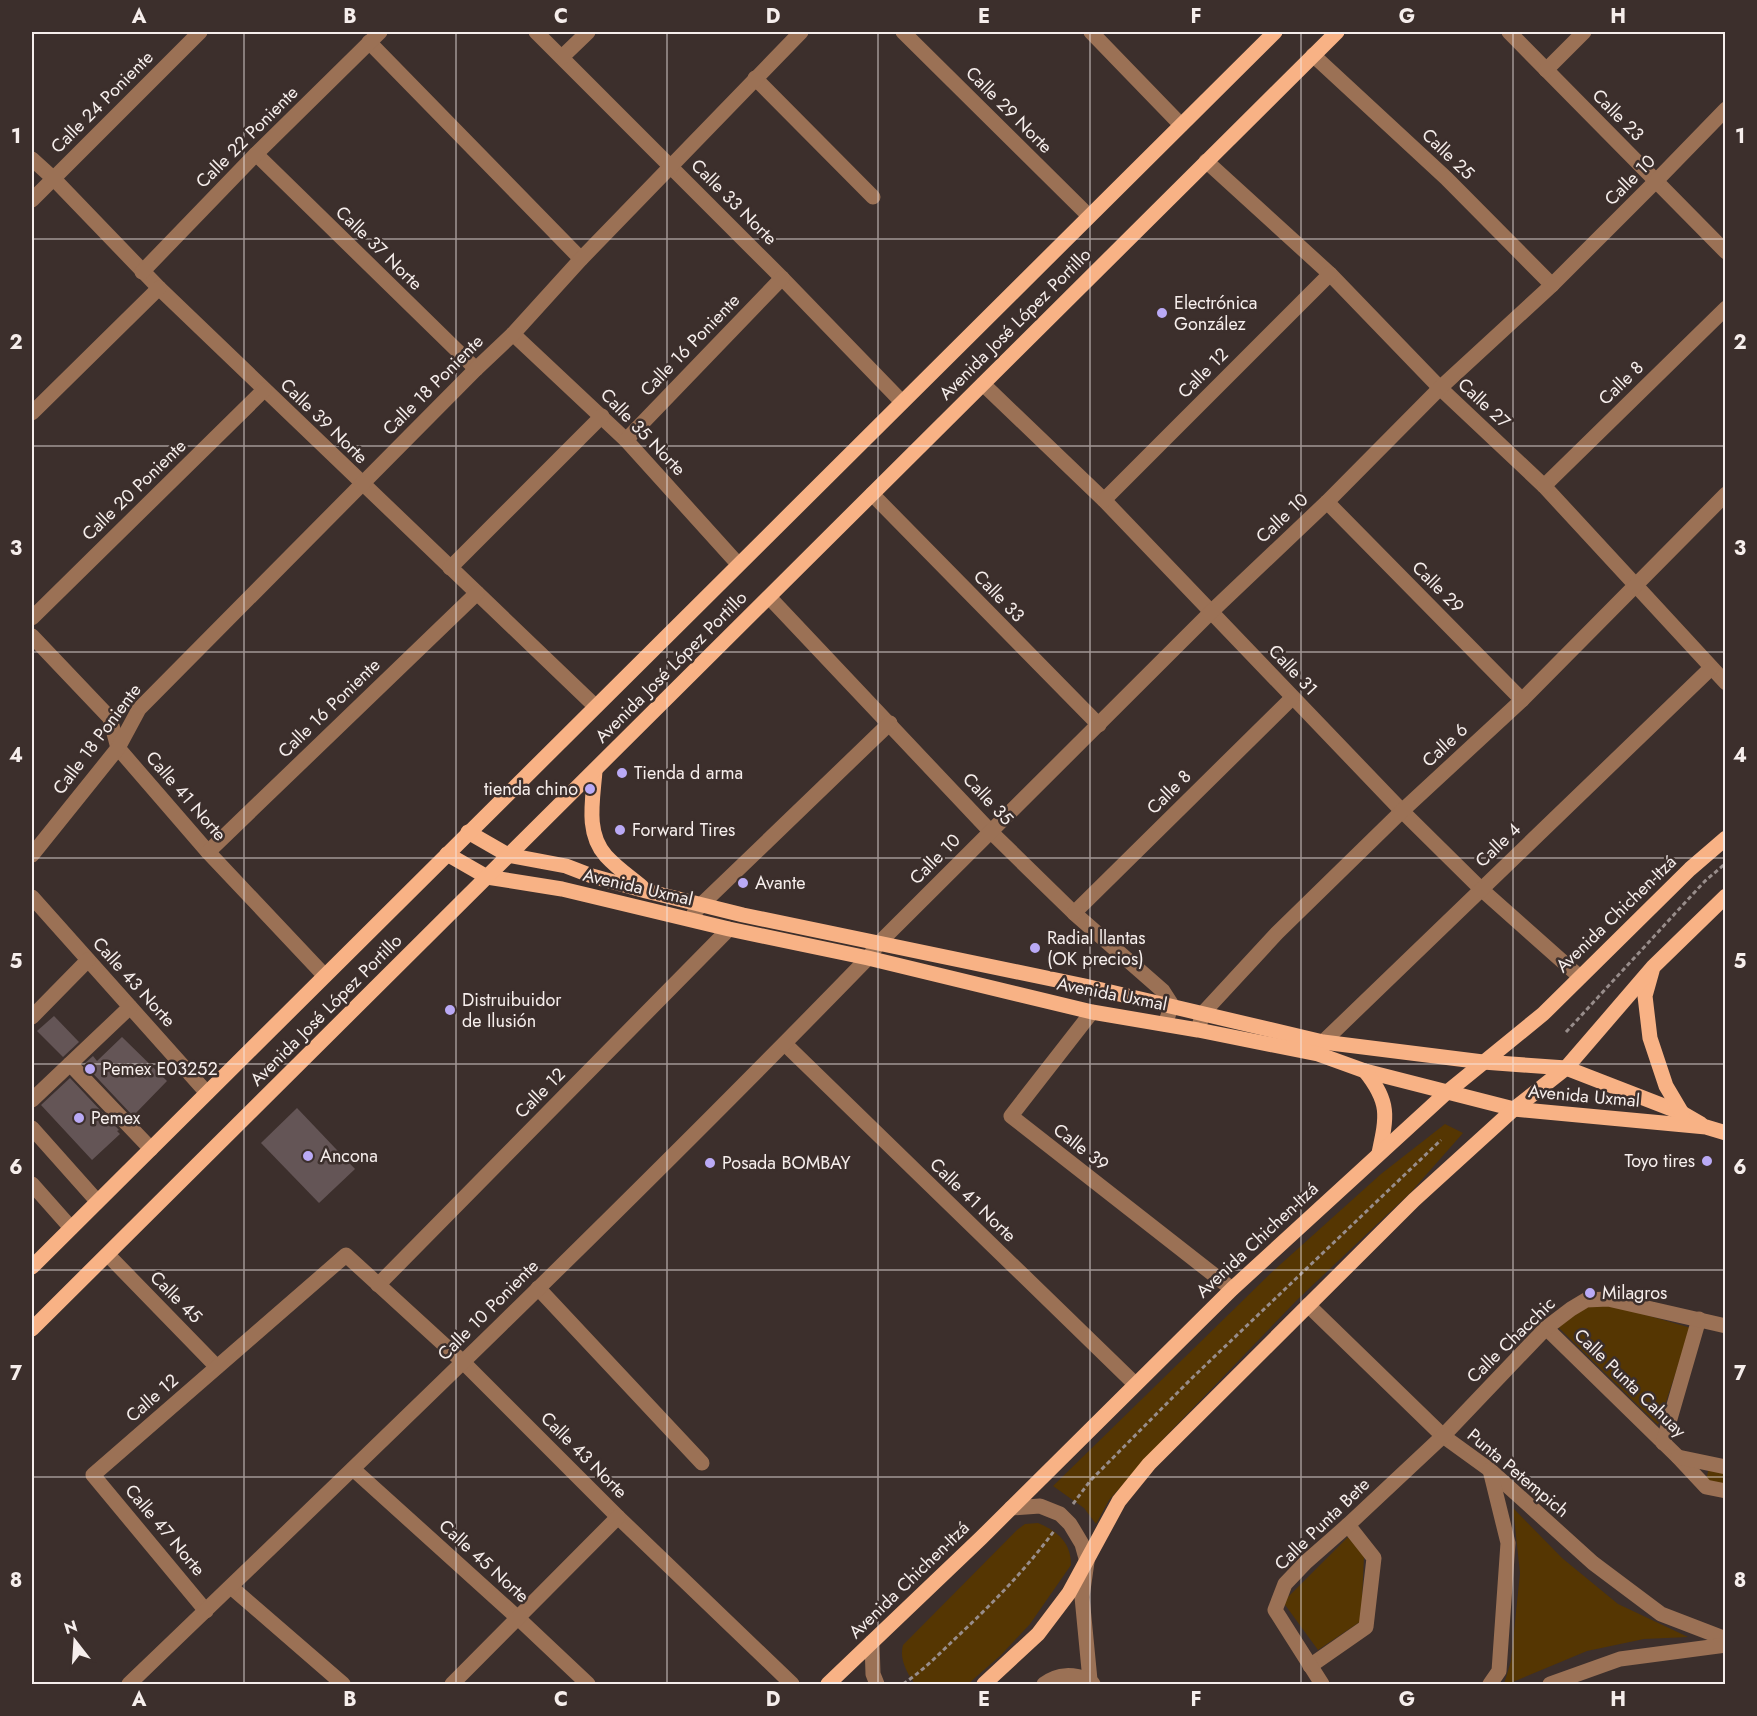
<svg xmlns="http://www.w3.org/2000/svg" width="1757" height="1716" font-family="Jost,sans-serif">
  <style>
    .green { fill: #553602 }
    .building { fill: #645556 }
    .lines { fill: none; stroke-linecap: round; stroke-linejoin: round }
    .path { stroke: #988d8b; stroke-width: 3; stroke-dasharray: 4.5 3; stroke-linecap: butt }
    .minor { stroke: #9b7155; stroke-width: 15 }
    .major { stroke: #f8b285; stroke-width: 15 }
    .grid { fill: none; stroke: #f6eeec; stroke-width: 1.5; stroke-opacity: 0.55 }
    .poi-dot { fill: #baaaf6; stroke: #3c2f2c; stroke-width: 2 }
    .labels { text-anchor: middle; stroke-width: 5; stroke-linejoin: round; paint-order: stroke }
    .street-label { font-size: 18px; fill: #f6eeec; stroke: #3c2f2c }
    .poi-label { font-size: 18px; fill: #f6eeec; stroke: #3c2f2c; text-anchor: start }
    .neatline { fill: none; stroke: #f6eeec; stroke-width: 2 }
    .grid-label { font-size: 20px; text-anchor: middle; font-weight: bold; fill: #f6eeec }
  </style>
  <rect width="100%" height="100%" fill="#3c2f2c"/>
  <!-- green -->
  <g class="green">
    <polygon points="1445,1124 1463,1133 1411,1192 1297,1300 1165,1437 1109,1500 1096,1524 1084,1508 1053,1486 1272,1272 1381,1174"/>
    <polygon points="1608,1304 1691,1328 1658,1425 1557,1326 1580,1308"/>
    <polygon points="1709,1467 1725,1471 1725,1485 1706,1481"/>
    <polygon points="1513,1508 1562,1558 1618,1604 1688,1637 1644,1639 1587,1651 1508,1684 1504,1684 1511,1661 1520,1573"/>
    <path d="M 1038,1523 C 1057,1531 1071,1542 1071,1565 L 1030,1624 L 1001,1655 L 968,1684 L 915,1684 C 907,1673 899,1659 903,1645 L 1017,1530 L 1025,1524 Z"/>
    <polygon points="1348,1537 1364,1556 1361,1621 1318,1650 1283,1602"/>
  </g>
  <!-- building -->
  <g class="building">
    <polygon points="54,1016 79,1042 63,1057 37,1031"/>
    <polygon points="122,1037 167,1081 133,1116 84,1064 93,1056 97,1061"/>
    <polygon points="70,1078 119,1130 117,1131 120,1134 92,1160 41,1105"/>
    <polygon points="297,1108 355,1169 319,1203 261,1143"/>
  </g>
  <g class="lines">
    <!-- path -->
    <g class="path">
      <polyline points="1566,1032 1705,881 1726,863"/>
      <polyline points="1073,1504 1090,1481 1191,1379 1441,1140"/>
      <path d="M 903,1684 C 924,1670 941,1652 959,1635 C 993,1603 1027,1568 1054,1531"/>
    </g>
    <!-- minor -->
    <g class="minor">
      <polyline points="536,32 782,278 902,402"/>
      <polyline points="903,32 1089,216"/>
      <polyline points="1091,32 1181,125"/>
      <polyline points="1509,32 1726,252"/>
      <polyline points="369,42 581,259"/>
      <polyline points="1313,55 1446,178 1552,285"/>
      <polyline points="562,57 588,32"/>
      <polyline points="1546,70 1584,32"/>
      <polyline points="755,78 873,197"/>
      <polyline points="256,154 476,369"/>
      <polyline points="32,159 54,179 159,288 595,706"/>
      <polyline points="1206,161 1330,274 1440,388 1544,486 1726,683"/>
      <polyline points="32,200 200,32"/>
      <polyline points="142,272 256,154 380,32"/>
      <polyline points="513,334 626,440 738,564"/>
      <polyline points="983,384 1104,500 1402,811 1481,889 1580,977"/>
      <polyline points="32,413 159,288"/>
      <polyline points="626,440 782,278"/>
      <polyline points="1544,486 1726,308"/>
      <polyline points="872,494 1099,725"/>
      <polyline points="1104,500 1330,274"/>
      <polyline points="1327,502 1522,700"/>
      <polyline points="450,568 602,416"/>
      <polyline points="769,597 991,832 1074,913 1163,991 1172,1005 1165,1024"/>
      <polyline points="32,618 264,390"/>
      <polyline points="32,636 110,718 118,748 208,852 324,975"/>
      <polyline points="208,852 477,593"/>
      <polyline points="32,855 118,748 139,709 476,369 513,334 581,259 801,32"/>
      <polyline points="32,897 207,1093"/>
      <polyline points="694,913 702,904 890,723"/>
      <polyline points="1074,913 1292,698"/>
      <polyline points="1092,1012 1011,1116 1232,1289"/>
      <polyline points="32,1017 88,960"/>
      <polyline points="1200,1023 1203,1013 1277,933 1402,811 1522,700 1726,494"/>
      <polyline points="785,1044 1135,1384"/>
      <polyline points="1319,1052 1323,1042 1711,668"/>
      <polyline points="70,1064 151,1149"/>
      <polyline points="32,1100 130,1007"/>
      <polyline points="32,1128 97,1201"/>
      <polyline points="32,1184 71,1228"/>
      <polyline points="108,1255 217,1367"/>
      <polyline points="378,1285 729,929"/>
      <polyline points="538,1288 702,1463"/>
      <polyline points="1308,1305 1443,1436 1490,1470 1593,1563 1661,1614 1726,1639"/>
      <polyline points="1546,1328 1678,1457 1706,1487 1726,1491"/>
      <polyline points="1663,1443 1699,1319"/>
      <polyline points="1678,1457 1726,1467"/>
      <polyline points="353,1469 518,1618 588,1684"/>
      <polyline points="1490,1470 1508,1543 1499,1671 1490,1684"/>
      <polyline points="1011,1508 1040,1506 1060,1514 1070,1524 1082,1544 1087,1562 1082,1597 1090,1680 1093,1684"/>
      <polyline points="231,1587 343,1684"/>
      <polyline points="206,1611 93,1475 346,1255 463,1362 618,1517 792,1684"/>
      <polyline points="872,1642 873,1674 877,1684"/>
      <polyline points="1310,1666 1366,1627 1374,1558 1348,1525"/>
      <path d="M 129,1684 C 378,1445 627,1206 868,958 L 879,943 L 1211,612 L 1327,502 L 1440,388 L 1552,285 L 1656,181 L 1726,109"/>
      <polyline points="452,1684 618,1517"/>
      <path d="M 1044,1684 C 1059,1673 1073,1674 1090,1680"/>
      <polyline points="1322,1684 1275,1610 1285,1584 1306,1562 1348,1525 1443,1436 1546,1328 1571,1309 1586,1300 1608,1299 1726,1326"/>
      <polyline points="1550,1684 1620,1659 1726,1645"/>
    </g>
    <!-- major -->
    <g class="major">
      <path d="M 595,771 C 593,799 585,833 606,856 C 617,868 630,877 642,887"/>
      <polyline points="468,832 508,855 566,866 592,876 646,891 743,915 1085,986 1323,1042 1483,1062 1566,1068 1682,1113 1701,1124"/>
      <polyline points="447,854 487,877 562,889 729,929 868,958 1092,1012 1198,1030 1318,1054 1365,1071 1514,1109 1706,1127 1726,1133"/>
      <polyline points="1652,971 1645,996 1650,1038 1666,1086 1682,1113"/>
      <path d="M 1365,1071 C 1390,1102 1387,1116 1379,1153"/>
      <polyline points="32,1267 1275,32"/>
      <polyline points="32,1329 1337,32"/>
      <polyline points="828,1684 981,1538 1232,1289 1446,1093 1543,1014 1690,869 1726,838"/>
      <polyline points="984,1684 1038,1634 1069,1593 1119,1501 1149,1464 1414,1200 1514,1109 1566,1068 1653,967 1726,896"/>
    </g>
  </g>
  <!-- grid -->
  <path class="grid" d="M 244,32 L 244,1684M 456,32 L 456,1684M 667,32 L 667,1684M 878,32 L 878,1684M 1090,32 L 1090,1684M 1301,32 L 1301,1684M 1513,32 L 1513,1684M 32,239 L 1726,239M 32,446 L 1726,446M 32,652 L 1726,652M 32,858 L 1726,858M 32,1064 L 1726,1064M 32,1270 L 1726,1270M 32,1477 L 1726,1477"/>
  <!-- markers -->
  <g class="poi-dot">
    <circle cx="1162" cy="313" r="6"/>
    <circle cx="622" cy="773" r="6"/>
    <circle cx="590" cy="789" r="6"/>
    <circle cx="620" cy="830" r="6"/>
    <circle cx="743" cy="883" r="6"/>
    <circle cx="1035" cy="948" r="6"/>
    <circle cx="450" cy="1010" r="6"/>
    <circle cx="90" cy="1069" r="6"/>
    <circle cx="79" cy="1118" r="6"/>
    <circle cx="308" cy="1156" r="6"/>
    <circle cx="1707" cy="1161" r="6"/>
    <circle cx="710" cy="1163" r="6"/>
    <circle cx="1590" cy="1293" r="6"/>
  </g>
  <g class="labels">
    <!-- street labels -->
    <g class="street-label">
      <text transform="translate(102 102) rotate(-45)" y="6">Calle 24 Poniente</text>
      <text transform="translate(1009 110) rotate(45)" y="6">Calle 29 Norte</text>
      <text transform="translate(1618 115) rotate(45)" y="6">Calle 23</text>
      <text transform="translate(247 137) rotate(-45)" y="6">Calle 22 Poniente</text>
      <text transform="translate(1448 154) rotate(44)" y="6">Calle 25</text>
      <text transform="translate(1630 180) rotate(-45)" y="6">Calle 10</text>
      <text transform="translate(734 202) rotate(45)" y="6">Calle 33 Norte</text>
      <text transform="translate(379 248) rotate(44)" y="6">Calle 37 Norte</text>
      <text transform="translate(1015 324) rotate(-45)" y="6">Avenida José López Portillo</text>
      <text transform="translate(690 345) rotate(-46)" y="6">Calle 16 Poniente</text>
      <text transform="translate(1203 373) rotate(-45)" y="6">Calle 12</text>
      <text transform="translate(1621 383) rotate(-44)" y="6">Calle 8</text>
      <text transform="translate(433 385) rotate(-45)" y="6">Calle 18 Poniente</text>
      <text transform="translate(1484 403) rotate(43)" y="6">Calle 27</text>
      <text transform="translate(324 421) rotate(44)" y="6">Calle 39 Norte</text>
      <text transform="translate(643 432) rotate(46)" y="6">Calle 35 Norte</text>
      <text transform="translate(134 490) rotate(-44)" y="6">Calle 20 Poniente</text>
      <text transform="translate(1282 518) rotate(-43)" y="6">Calle 10</text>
      <text transform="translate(1438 587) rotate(45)" y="6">Calle 29</text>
      <text transform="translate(999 596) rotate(46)" y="6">Calle 33</text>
      <text transform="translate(671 667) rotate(-45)" y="6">Avenida José López Portillo</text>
      <text transform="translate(1293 670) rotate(47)" y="6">Calle 31</text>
      <text transform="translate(329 708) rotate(-44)" y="6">Calle 16 Poniente</text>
      <text transform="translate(97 739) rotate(-53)" y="6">Calle 18 Poniente</text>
      <text transform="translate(1445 745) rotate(-43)" y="6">Calle 6</text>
      <text transform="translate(1169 792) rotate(-45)" y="6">Calle 8</text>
      <text transform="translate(186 796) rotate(49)" y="6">Calle 41 Norte</text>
      <text transform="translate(988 799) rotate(47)" y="6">Calle 35</text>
      <text transform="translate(1498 845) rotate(-44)" y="6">Calle 4</text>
      <text transform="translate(935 859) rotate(-45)" y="6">Calle 10</text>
      <text transform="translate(638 887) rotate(13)" y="6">Avenida Uxmal</text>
      <text transform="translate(1616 914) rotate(-44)" y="6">Avenida Chichen-Itzá</text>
      <text transform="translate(134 982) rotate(48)" y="6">Calle 43 Norte</text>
      <text transform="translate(1112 994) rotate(11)" y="6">Avenida Uxmal</text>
      <text transform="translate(326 1010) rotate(-45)" y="6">Avenida José López Portillo</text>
      <text transform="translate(540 1093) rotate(-45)" y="6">Calle 12</text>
      <text transform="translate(1584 1096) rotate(5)" y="6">Avenida Uxmal</text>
      <text transform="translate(1081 1147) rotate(38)" y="6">Calle 39</text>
      <text transform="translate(973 1200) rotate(44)" y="6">Calle 41 Norte</text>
      <text transform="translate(1257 1240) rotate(-43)" y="6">Avenida Chichen-Itzá</text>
      <text transform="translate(176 1297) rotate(45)" y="6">Calle 45</text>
      <text transform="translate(488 1310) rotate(-45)" y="6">Calle 10 Poniente</text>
      <text transform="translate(1511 1340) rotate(-44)" y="6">Calle Chacchic</text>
      <text transform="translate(1630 1383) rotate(44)" y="6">Calle Punta Cahuay</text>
      <text transform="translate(152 1398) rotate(-41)" y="6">Calle 12</text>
      <text transform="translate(584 1455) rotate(45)" y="6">Calle 43 Norte</text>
      <text transform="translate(1518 1473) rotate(40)" y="6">Punta Petempich</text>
      <text transform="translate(1322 1524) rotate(-44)" y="6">Calle Punta Bete</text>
      <text transform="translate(165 1530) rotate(50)" y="6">Calle 47 Norte</text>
      <text transform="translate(484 1561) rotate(42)" y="6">Calle 45 Norte</text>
      <text transform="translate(909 1580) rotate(-44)" y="6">Avenida Chichen-Itzá</text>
    </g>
    <!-- poi labels -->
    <g class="poi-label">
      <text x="1174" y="309">Electrónica<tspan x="1174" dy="21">González</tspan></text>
      <text x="634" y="779">Tienda d arma</text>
      <text x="578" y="795" text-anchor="end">tienda chino</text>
      <text x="632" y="836">Forward Tires</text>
      <text x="755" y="889">Avante</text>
      <text x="1047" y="944">Radial llantas<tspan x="1047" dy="21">(OK precios)</tspan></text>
      <text x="462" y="1006">Distruibuidor<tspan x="462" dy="21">de Ilusión</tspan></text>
      <text x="102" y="1075">Pemex E03252</text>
      <text x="91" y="1124">Pemex</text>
      <text x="320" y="1162">Ancona</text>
      <text x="1695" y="1167" text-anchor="end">Toyo tires</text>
      <text x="722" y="1169">Posada BOMBAY</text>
      <text x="1602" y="1299">Milagros</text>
    </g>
  </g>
  <!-- border -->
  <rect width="1757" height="1716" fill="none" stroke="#3c2f2c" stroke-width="66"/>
  <!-- north arrow -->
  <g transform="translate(75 1641) rotate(343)" stroke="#3c2f2c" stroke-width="4.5" paint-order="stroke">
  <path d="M0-4.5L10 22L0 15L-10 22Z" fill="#f6eeec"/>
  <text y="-9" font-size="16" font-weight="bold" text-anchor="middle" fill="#f6eeec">N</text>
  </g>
  <rect x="33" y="33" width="1691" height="1650" class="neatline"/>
  <g class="grid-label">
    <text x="139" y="23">A</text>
    <text x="350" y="23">B</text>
    <text x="561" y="23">C</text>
    <text x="773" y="23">D</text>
    <text x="984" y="23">E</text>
    <text x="1196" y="23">F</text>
    <text x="1407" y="23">G</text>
    <text x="1618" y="23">H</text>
    <text x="16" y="143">1</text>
    <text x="1740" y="143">1</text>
    <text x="16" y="349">2</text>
    <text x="1740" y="349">2</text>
    <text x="16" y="555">3</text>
    <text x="1740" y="555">3</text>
    <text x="16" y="762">4</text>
    <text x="1740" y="762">4</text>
    <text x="16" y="968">5</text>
    <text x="1740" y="968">5</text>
    <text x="16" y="1174">6</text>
    <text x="1740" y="1174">6</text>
    <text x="16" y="1380">7</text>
    <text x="1740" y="1380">7</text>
    <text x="16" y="1587">8</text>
    <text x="1740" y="1587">8</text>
    <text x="139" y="1706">A</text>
    <text x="350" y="1706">B</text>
    <text x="561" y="1706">C</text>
    <text x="773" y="1706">D</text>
    <text x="984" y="1706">E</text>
    <text x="1196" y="1706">F</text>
    <text x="1407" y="1706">G</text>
    <text x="1618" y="1706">H</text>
  </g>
</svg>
